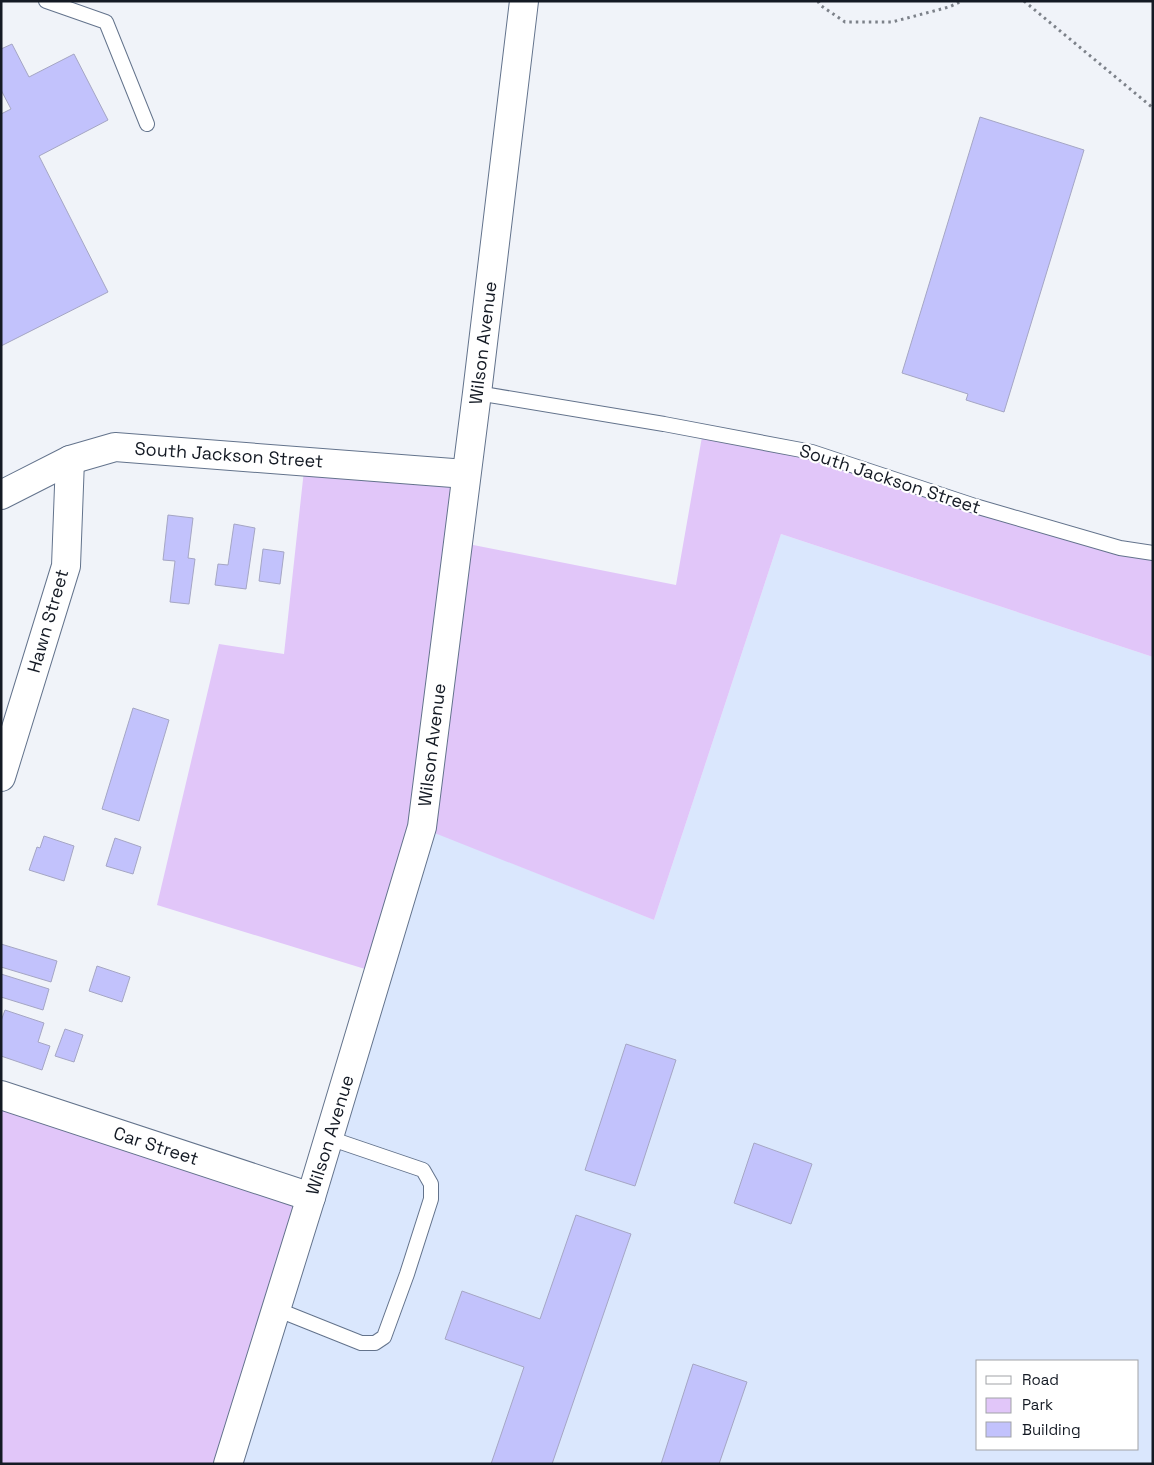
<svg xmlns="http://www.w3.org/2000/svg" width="1154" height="1465" font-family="'Space Grotesk',sans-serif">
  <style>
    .built { fill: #dae7fd; fill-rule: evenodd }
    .green { fill: #e1c6f9 }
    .building { fill: #c2c2fc; stroke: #a5a6c4 }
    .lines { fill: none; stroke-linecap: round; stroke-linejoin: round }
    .lane-casing { stroke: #63738c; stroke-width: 16 }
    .street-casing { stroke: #63738c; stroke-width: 30 }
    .secondary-casing { stroke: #63738c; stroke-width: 30 }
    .path { stroke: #7c8189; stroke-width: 3; stroke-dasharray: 2.5 4; stroke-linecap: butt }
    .lane { stroke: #fff; stroke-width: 14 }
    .street { stroke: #fff; stroke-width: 28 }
    .secondary { stroke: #fff; stroke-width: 28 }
    .labels { text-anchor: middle; stroke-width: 4.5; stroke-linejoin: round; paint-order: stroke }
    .street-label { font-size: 18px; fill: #141a24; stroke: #fff }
  </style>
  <rect width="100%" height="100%" fill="#f0f3f9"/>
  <!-- built -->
  <path class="built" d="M 781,534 L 1153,657 L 1153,1464 L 228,1464 L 422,827 L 654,920 ZM 978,1361 L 1138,1361 L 1138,1449 L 978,1449 Z"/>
  <!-- green -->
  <g class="green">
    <polygon points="703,431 812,452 1153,553 1153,657 781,534 654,920 422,828 378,973 157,905 219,644 284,654 305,461 466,474 458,542 676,585"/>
    <polygon points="1,1095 311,1197 228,1464 1,1464"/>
  </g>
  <!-- building -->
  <g class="building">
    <polygon points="12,44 29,77 74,54 108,120 39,156 108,292 1,346 1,114 11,109 1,90 1,49"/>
    <polygon points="980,117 1084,150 1004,412 966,400 968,394 902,373"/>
    <polygon points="168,515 193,518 188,558 195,559 189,604 170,602 175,561 163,560"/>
    <polygon points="234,524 255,528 246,589 215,585 218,564 228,565"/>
    <polygon points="263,549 284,552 280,584 259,581"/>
    <polygon points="133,708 169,720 139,821 102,809"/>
    <polygon points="44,836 74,846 64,881 29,870 37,847 40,848"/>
    <polygon points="115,838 141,847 133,874 106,866"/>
    <polygon points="1,944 57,961 51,982 1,967"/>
    <polygon points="97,966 130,977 122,1002 89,991"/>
    <polygon points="1,974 49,989 43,1010 1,997"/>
    <polygon points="5,1010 44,1023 38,1042 50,1046 42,1070 1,1056 1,1021"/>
    <polygon points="65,1029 83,1035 74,1062 55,1056"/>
    <polygon points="626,1044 676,1060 635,1186 585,1170"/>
    <polygon points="754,1143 812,1164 791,1224 734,1203"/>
    <polygon points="576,1215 631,1234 552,1464 491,1464 524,1367 445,1339 462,1291 540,1319"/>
    <polygon points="693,1364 747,1382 719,1464 661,1464"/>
  </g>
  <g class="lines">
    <defs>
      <g id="lane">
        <polyline points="46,1 106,22 147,124"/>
        <polyline points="477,393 664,424 812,452 975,506 1120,548 1153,553"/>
        <polyline points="276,1309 361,1343 375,1343 384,1337 407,1274 431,1199 431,1184 423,1170 329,1138"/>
      </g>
      <g id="street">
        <polyline points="1,495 70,460 115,447 466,474"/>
        <polyline points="1,777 66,566 70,460"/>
        <polyline points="1,1095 311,1197"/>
      </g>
      <polyline id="secondary" points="228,1464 311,1197 422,827 477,393 524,1"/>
    </defs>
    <!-- lane casing -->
    <use href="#lane" class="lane-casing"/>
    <!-- street casing -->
    <use href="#street" class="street-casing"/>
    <!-- secondary casing -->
    <use href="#secondary" class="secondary-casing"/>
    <!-- path -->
    <g class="path">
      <polyline points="818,1 820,5 845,22 892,22 949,7 962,1"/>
      <polyline points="1024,1 1153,108"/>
    </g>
    <!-- lane -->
    <use href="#lane" class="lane"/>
    <!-- street -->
    <use href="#street" class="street"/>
    <!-- secondary -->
    <use href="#secondary" class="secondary"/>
  </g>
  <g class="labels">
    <!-- street labels -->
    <g class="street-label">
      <text transform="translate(483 343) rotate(-83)" y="6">Wilson Avenue</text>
      <text transform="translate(229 455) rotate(4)" y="6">South Jackson Street</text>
      <text transform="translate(890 479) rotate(18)" y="6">South Jackson Street</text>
      <text transform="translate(48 621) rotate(-74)" y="6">Hawn Street</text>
      <text transform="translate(432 745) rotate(-83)" y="6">Wilson Avenue</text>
      <text transform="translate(330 1135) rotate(-73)" y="6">Wilson Avenue</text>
      <text transform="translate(156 1146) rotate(18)" y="6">Car Street</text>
    </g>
  </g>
  <!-- border -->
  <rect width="1154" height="1465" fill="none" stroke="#141a24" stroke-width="5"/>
  <!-- legend -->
  <rect x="976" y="1360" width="162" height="90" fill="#ffffff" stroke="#a1a3a7"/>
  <rect x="986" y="1376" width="25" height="8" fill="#ffffff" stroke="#a1a3a7"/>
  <text x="1022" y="1385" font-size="15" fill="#141a24">Road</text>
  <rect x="986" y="1398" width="25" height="15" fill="#e1c6f9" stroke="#a1a3a7"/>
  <text x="1022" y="1410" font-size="15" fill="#141a24">Park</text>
  <rect x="986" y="1422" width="25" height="15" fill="#c2c2fc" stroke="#a1a3a7"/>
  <text x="1022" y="1435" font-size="15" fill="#141a24">Building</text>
</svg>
